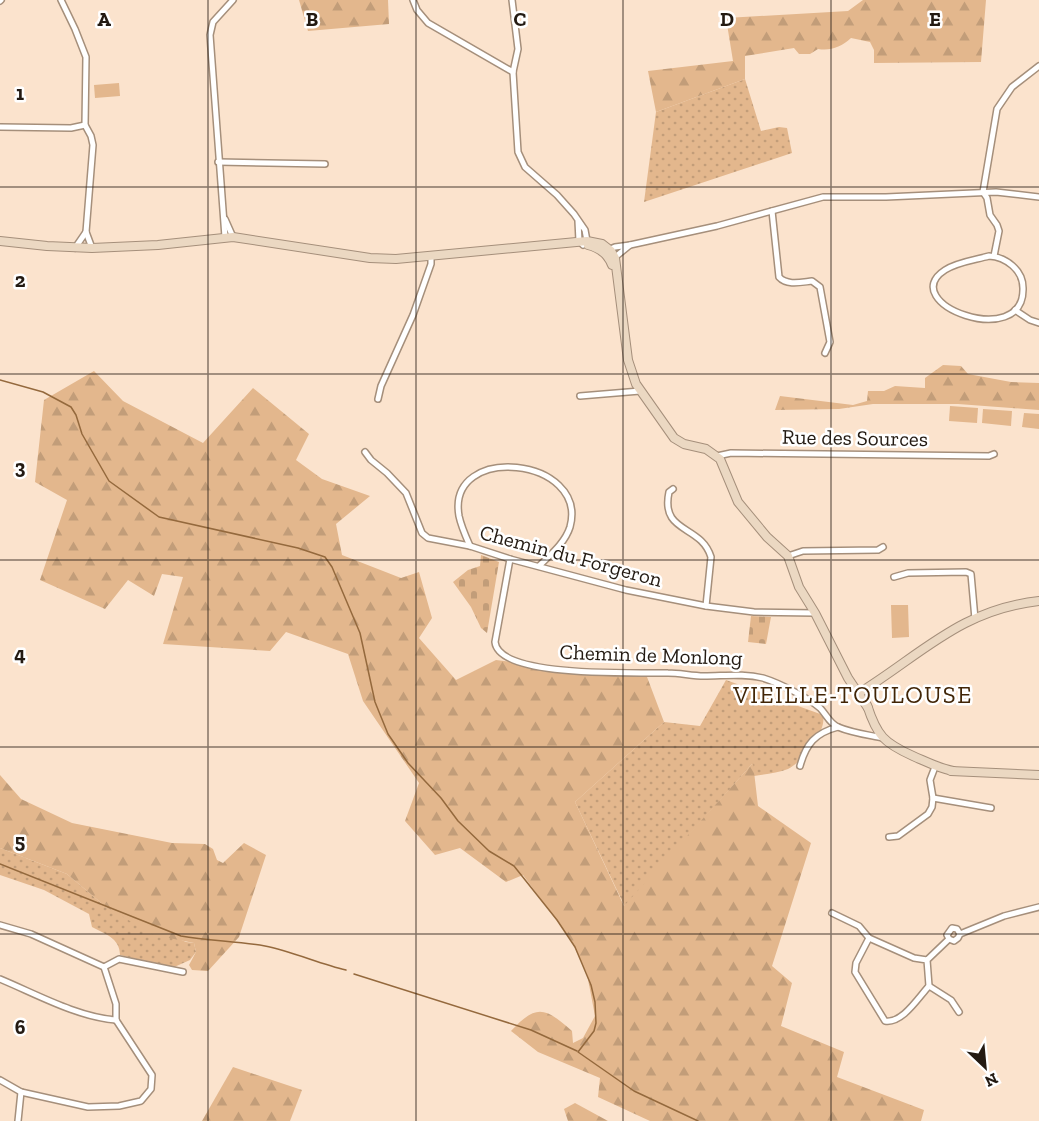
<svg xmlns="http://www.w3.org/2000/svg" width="1039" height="1121" font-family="'Zilla Slab',serif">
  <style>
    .grass { fill: url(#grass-dots) }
    .forest { fill: url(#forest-firs) }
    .cemetery { fill: url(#cemetery-stones) }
    .pitch { fill: #e3b78d }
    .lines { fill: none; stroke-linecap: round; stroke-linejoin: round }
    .stream { stroke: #94693d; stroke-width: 1.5 }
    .street-casing { stroke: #a58f7b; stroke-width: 8 }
    .secondary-casing { stroke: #a58f7b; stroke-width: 10 }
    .street { stroke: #fff; stroke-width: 5 }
    .secondary { stroke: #ebd8c2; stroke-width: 8 }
    .grid { fill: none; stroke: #231a12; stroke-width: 1.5; stroke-opacity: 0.55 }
    .labels { text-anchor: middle; stroke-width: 5; stroke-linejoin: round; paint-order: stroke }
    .street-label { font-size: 21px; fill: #231a12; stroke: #fff }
    .quarter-label { font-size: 24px; letter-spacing: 1.5px; fill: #412506; stroke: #fff }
    .grid-label { font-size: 20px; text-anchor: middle; font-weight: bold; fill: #231a12; stroke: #fff; stroke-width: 5; stroke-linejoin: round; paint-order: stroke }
  </style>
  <defs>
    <pattern id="grass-dots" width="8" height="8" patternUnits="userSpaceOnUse" patternTransform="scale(1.5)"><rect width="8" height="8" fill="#e3b78d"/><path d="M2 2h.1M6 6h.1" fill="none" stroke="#c29d79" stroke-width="1.8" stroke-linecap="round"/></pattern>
    <pattern id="forest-firs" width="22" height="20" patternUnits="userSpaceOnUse" patternTransform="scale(1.5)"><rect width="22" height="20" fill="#e3b78d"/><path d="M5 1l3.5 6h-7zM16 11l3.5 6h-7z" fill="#c29d79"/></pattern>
    <pattern id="cemetery-stones" width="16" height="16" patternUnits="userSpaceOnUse" patternTransform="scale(1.5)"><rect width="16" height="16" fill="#e3b78d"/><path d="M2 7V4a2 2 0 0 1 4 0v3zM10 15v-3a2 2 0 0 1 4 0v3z" fill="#c29d79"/></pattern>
  </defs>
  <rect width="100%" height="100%" fill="#fbe3cd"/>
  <!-- grass -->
  <g class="grass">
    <polygon points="745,79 761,131 779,127 787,128 792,153 644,202 656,112"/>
    <path d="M 726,680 L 823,715 C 827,732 802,762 788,769 C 778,773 765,774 754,776 L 752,764 L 625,907 L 575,802 L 664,722 L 700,726 Z"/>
    <path d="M 0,848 L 67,874 L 106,907 L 186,942 L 194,943 L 196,952 L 190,960 L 172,968 L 120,955 C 120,938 105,934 92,927 L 89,914 L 44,890 L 0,875 Z"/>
  </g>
  <!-- forest -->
  <g class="forest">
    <polygon points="299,0 388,0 389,24 308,31"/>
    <path d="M 863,0 L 986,0 L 981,62 L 874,63 L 874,50 L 870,42 L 851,38 C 841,47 831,51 818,49 L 810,54 L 799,54 L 794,48 L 745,56 L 745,79 L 656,112 L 648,71 L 733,61 L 726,18 L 848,11 Z"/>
    <polygon points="943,365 961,366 968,374 1011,382 1039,383 1039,410 958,404 873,404 839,409 775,410 780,396 853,405 867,401 868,391 884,391 895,386 925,388 925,378"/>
    <path d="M 94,371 L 123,401 L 203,443 L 253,388 L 309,434 L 296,460 L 322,479 L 370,496 L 336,524 L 342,555 L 401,578 L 419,572 L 432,618 L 419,638 L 456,680 L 496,660 L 582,670 L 644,669 L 664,722 L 575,802 L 624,906 L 753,763 L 758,806 L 811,843 L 772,966 L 792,983 L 781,1026 L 844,1052 L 837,1077 L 924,1110 L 921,1121 L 650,1121 L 598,1097 L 600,1078 L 538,1052 L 511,1031 C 536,1004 545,1007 572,1031 L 573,1043 L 583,1038 L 595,1016 L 587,974 L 571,940 L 523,875 L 506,882 L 460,848 L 435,855 L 405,821 L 419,783 L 363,701 L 348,654 L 286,632 L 270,651 L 163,644 L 183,577 L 162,574 L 154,596 L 128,580 L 105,609 L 40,580 L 67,500 L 35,482 L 44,400 Z"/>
    <polygon points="0,775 21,799 72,823 172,843 205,844 213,849 217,860 223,863 244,843 266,855 239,937 208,971 192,970 189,965 196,952 194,943 154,935 106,907 67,874 0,848"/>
    <polygon points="233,1067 302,1090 290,1121 202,1121"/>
    <polygon points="575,1103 608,1121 568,1121 564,1109"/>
  </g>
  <!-- cemetery -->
  <g class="cemetery">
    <polygon points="481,555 499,562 487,633 481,628 471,607 453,582 468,570 480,566"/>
    <polygon points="751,616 771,617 766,644 748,642"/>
  </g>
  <!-- pitch -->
  <g class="pitch">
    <polygon points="119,83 120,96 95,98 94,85"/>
    <polygon points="950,406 978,408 977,423 949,421"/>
    <polygon points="983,409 1012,411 1011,426 982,423"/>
    <polygon points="1024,413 1039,414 1039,429 1022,427"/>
    <polygon points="891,605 908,605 909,637 892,638"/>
  </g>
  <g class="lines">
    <!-- stream -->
    <g class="stream">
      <polyline points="0,380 43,392 71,407 76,415 82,434 109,481 159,517 298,548 325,557 332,567 360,633 375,702 388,734 408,763 441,798 458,821 489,851 514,866 557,920 575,947 591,985 595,1002 596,1023 594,1031 578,1052 634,1091 698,1121"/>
      <path d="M 0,864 L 181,936 C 209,941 237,941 265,946 C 291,951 320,964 346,970"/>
      <polyline points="354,974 531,1030 577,1051"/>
    </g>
    <defs>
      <g id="street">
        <polyline points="61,0 75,29 86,57 85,125 91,136 93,145 86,232 75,248"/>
        <polyline points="413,0 417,10 428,23 513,72"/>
        <polyline points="512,0 518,49 513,72 518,152 525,167 557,195 574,214 585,230 587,241 583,245 579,241 578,221"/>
        <polyline points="0,1 1,0"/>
        <polyline points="0,127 71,128 85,125"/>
        <polyline points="218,162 325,164"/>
        <polyline points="983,192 997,109 1012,87 1039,66"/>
        <polyline points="983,192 987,198 990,215 997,225 999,231 994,256"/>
        <path d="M 772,211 L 779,277 C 787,286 802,282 812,281 L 820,287 L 830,342 L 825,353"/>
        <polyline points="225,219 233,237"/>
        <polyline points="86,232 92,248"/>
        <polyline points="225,237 210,35 213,22 233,0"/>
        <polyline points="630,245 717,226 823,197 886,197 996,192 1039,197"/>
        <polyline points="608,250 615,247 630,245 614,258"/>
        <path d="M 989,256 C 1006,257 1023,270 1023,288 C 1025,352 894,303 945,270 C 957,262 975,260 989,256 Z"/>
        <polyline points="1015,310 1030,320 1039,323"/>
        <polyline points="580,396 640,391"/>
        <polyline points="378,399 381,386 413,315 431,264 431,257"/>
        <polyline points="365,452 371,460 387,473 406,493 422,533 428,538 470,546 510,559 626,590 706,606 754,612 815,613"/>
        <polyline points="717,456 731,453 989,456 994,454"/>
        <path d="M 673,489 L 669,492 C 660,534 701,524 711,557 L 706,606"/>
        <path d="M 470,546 C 466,537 461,526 459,516 C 446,442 589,457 570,527 C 565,543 550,555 539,566"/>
        <polyline points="788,556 803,551 878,550 883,547"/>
        <path d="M 510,559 L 495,642 C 499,679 639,672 668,673 C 680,673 692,676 704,676 C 724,676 744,673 763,678 C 779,683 807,697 820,708 C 826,714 830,724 838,727 C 852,733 869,735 883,738"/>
        <polyline points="894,577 908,573 966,572 971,574 975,619"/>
        <path d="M 800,766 C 806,744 815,733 838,727"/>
        <polyline points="933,798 991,808"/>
        <polyline points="889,837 898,836 928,814 932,807 933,798 930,780 935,767"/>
        <polyline points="832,913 859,926 869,938"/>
        <polyline points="0,925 31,934 104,967 116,1004 116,1020"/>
        <polyline points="960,934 957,929 952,928 947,935 949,939 954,941 958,938 960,934 1004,916 1039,907"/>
        <path d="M 927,960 L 914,958 L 869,938 L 856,963 L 855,972 L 885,1021 C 902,1024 918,998 929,986 L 927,960 L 949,939"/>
        <polyline points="104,967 119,959 183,972"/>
        <path d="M 0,979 C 36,994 77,1017 116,1020"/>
        <polyline points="929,986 951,1000 959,1012"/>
        <polyline points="0,1080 21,1092 88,1107 119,1106 141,1101 151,1089 152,1075 116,1020"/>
        <polyline points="18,1121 21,1092"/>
      </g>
      <g id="secondary">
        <polyline points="0,241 47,246 92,248 158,245 233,237 370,258 396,259 587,241 602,244 611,251 615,258 628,360 636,384 674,438 684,444 706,449 720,459 738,502 767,537 788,556 799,587 815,613 848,678 868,708"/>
        <path d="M 588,245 C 600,248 608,254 612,265"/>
        <path d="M 859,693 C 922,654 960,610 1039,601"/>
        <path d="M 867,705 C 877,736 884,743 913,756 C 927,762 938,768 953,771"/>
        <polyline points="951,771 1039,775"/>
      </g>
    </defs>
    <!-- street casing -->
    <use href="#street" class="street-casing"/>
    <!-- secondary casing -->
    <use href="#secondary" class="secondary-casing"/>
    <!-- street -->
    <use href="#street" class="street"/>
    <!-- secondary -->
    <use href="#secondary" class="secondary"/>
  </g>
  <!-- grid -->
  <path class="grid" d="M 208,0 L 208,1121M 416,0 L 416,1121M 623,0 L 623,1121M 831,0 L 831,1121M 0,187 L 1039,187M 0,374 L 1039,374M 0,560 L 1039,560M 0,747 L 1039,747M 0,934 L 1039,934"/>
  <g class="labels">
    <!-- street labels -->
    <g class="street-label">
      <text transform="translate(855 438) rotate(1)" y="7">Rue des Sources</text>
      <text transform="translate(571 556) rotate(15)" y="7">Chemin du Forgeron</text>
      <text transform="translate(651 655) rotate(2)" y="7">Chemin de Monlong</text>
    </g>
    <!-- quarter labels -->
    <g class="quarter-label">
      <text x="853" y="703">VIEILLE-TOULOUSE</text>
    </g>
  </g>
  <g class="grid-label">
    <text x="104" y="26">A</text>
    <text x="312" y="26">B</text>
    <text x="520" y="26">C</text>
    <text x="727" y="26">D</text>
    <text x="935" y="26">E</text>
    <text x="20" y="100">1</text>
    <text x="20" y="287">2</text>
    <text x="20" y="474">3</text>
    <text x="20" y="661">4</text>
    <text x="20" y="848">5</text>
    <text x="20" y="1034">6</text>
  </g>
  <!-- north arrow -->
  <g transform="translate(985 1067) rotate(154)" stroke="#ffffff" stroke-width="4.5" paint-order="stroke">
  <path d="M0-4.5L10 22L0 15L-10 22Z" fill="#231a12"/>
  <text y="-9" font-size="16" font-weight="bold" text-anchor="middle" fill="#231a12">N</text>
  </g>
</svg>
